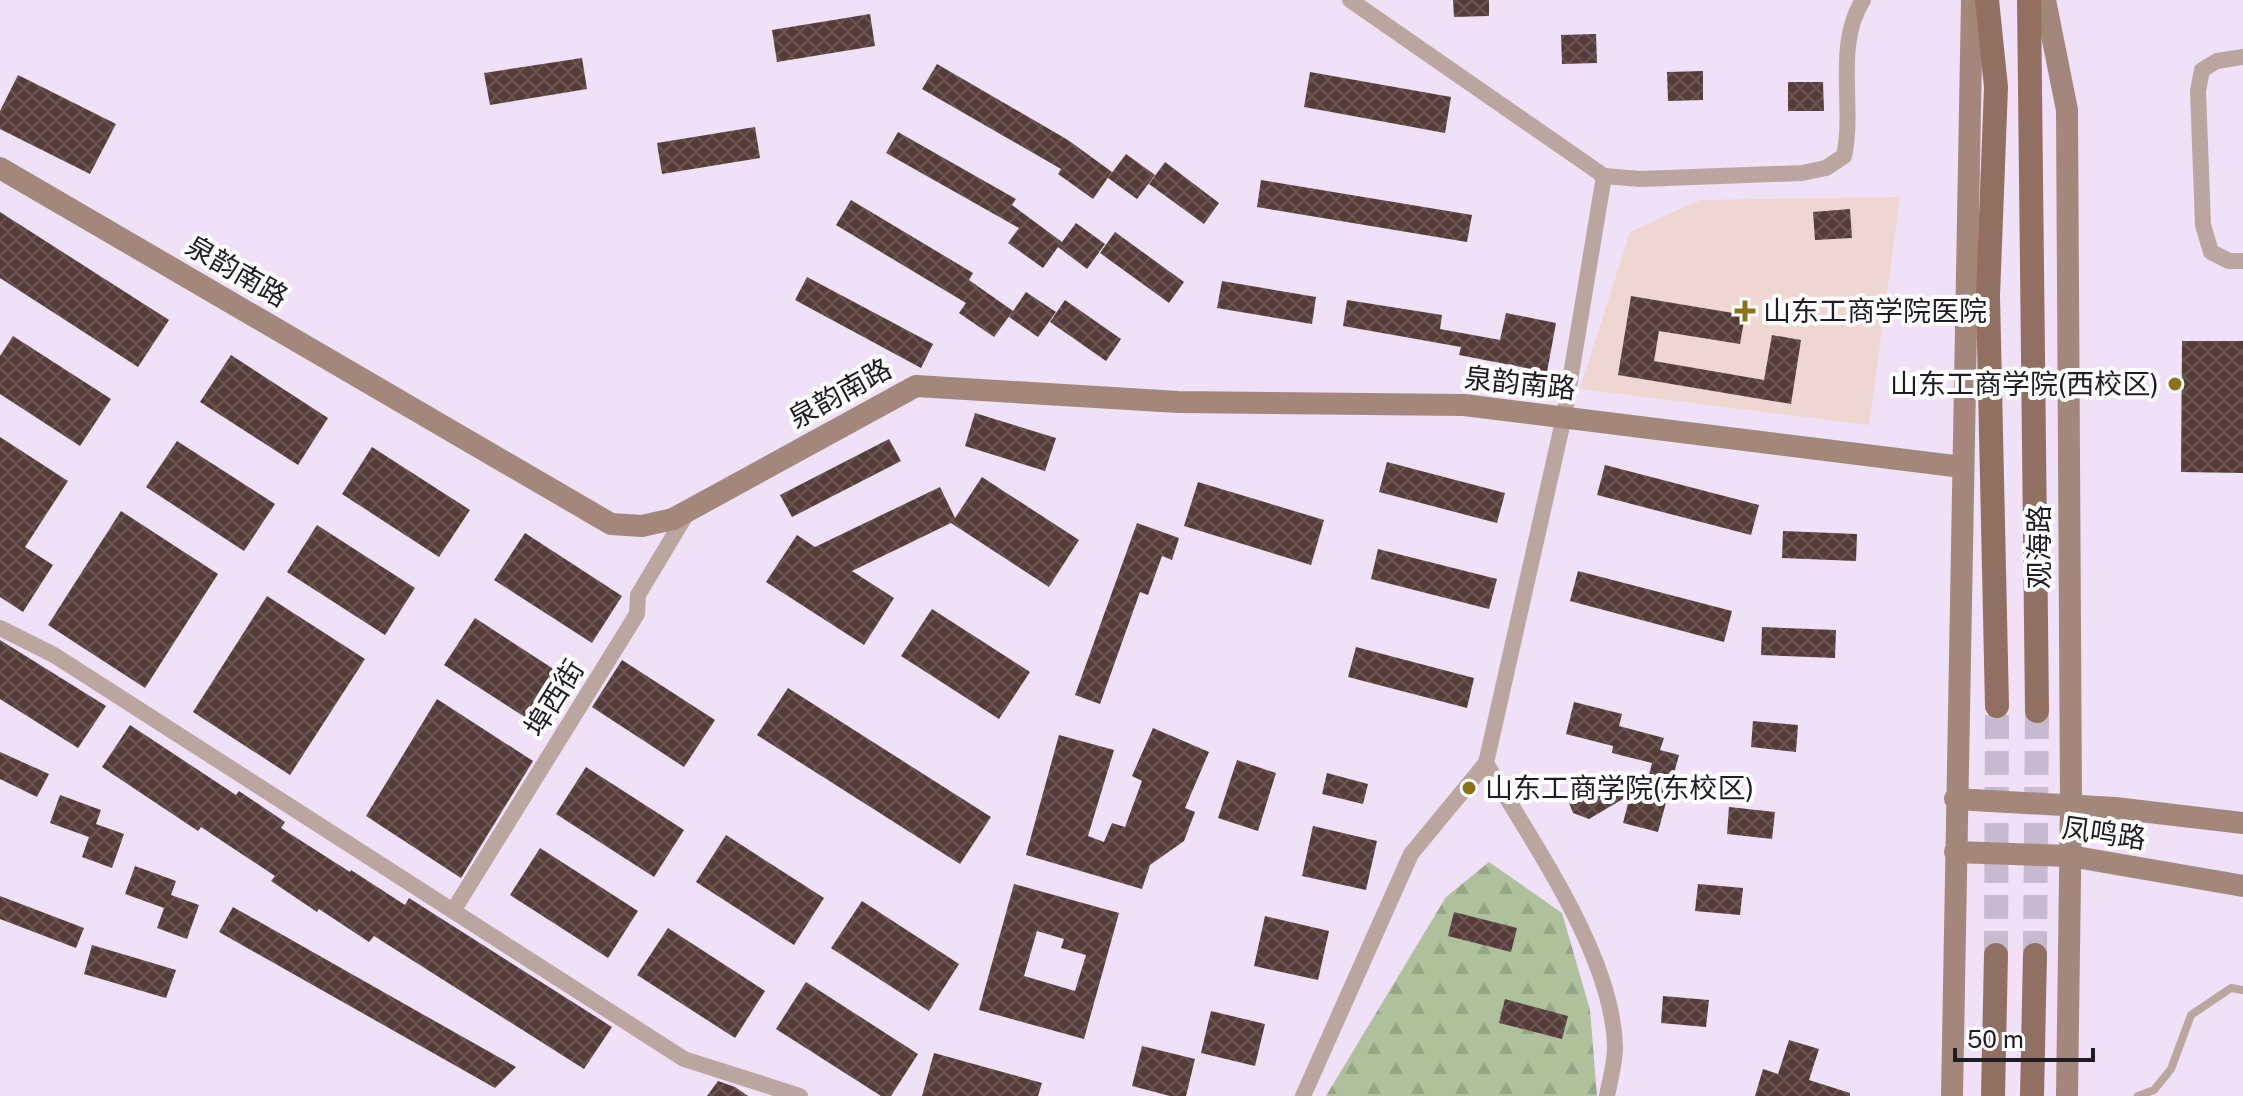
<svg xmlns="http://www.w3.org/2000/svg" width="2243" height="1096" font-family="'Public Sans','Noto Sans SC',sans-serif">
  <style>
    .medical { fill: #f0d6d1 }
    .forest { fill: url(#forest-firs) }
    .building { fill: url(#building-cross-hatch); fill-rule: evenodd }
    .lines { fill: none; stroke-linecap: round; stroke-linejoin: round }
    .primary-tunnel { stroke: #c7b9ce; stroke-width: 24; stroke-dasharray: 24 12; stroke-linecap: butt }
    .lane { stroke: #baa69e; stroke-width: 8 }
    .street { stroke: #baa69e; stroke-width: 16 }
    .secondary { stroke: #a3877a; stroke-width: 22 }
    .primary { stroke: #927061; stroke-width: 24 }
    .poi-dot { fill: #8c7317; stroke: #fff; stroke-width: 3 }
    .labels { text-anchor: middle; stroke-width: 8; stroke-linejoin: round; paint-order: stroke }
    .street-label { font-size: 28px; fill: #211b24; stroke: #fff }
    .poi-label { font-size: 28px; fill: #211b24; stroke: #fff; text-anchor: start }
  </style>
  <defs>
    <pattern id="forest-firs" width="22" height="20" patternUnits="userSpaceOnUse" patternTransform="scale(2)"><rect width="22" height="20" fill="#aec19a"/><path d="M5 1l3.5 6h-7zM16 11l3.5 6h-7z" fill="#95a585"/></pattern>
    <pattern id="building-cross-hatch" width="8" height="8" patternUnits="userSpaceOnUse" patternTransform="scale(2)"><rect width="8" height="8" fill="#563d39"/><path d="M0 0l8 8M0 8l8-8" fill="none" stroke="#6a5653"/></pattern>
  </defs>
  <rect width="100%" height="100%" fill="#f0e0f8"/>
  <!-- medical -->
  <polygon class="medical" points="1900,197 1869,425 1580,389 1630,232 1700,200"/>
  <!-- forest -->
  <polygon class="forest" points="1489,862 1562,913 1590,1010 1597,1096 1326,1096 1446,897"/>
  <!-- building -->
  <g class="building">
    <polygon points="1453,0 1489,0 1489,16 1454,17"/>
    <polygon points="870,14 875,46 777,62 772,30"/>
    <polygon points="1596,34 1597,63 1562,64 1561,35"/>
    <polygon points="582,58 587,89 490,105 484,73"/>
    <polygon points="937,64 1068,140 1112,172 1093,199 1058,174 1061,169 922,89"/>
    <polygon points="1703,71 1703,100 1668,101 1667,72"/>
    <polygon points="1310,72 1451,97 1445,133 1304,107"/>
    <polygon points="18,75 116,124 90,174 0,129 0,111"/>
    <polygon points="1788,82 1823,82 1824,111 1788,111"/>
    <polygon points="755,127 760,158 662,174 657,143"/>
    <polygon points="898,132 1016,199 1012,205 1062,242 1076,223 1105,244 1087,269 1058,247 1043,268 1008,243 1019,228 886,153"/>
    <polygon points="1126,154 1155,175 1137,199 1108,178"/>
    <polygon points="1165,162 1219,203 1204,224 1149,184"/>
    <polygon points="1261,180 1472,215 1467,242 1257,207"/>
    <polygon points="851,200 973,273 969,280 1013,311 994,337 959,313 966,303 836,225"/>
    <polygon points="1850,209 1852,238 1815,240 1813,212"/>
    <polygon points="0,212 169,320 138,367 0,278"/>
    <polygon points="1115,232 1184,282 1169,303 1100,253"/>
    <polygon points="807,277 933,344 921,368 795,300"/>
    <polygon points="1222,281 1316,297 1312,324 1217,308"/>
    <polygon points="1026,292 1056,312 1038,337 1009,317"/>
    <polygon points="1631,296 1745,315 1740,344 1659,331 1654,361 1764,380 1772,335 1801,340 1791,404 1618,375"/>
    <polygon points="1065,300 1121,339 1106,361 1050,322"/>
    <polygon points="1347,300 1442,315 1440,329 1500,340 1506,313 1556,323 1547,372 1459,355 1461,347 1343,326"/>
    <polygon points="13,336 111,399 80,446 0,394 0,356"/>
    <polygon points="2182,341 2243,341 2243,473 2181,472"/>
    <polygon points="231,355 328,418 298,465 200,402"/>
    <polygon points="975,413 1056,438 1045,471 965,446"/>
    <polygon points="0,437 68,481 25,547 53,565 23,612 0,597"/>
    <polygon points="889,439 901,461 792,517 780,495"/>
    <polygon points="177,441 275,504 244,551 146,487"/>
    <polygon points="372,447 470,510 439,557 342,494"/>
    <polygon points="1387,462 1505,493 1497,523 1379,492"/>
    <polygon points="1605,465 1759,505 1751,535 1597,495"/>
    <polygon points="982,477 1079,540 1049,587 951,523 852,571 894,598 864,645 766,582 797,535 815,547 940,487 955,518"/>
    <polygon points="1198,482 1324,520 1311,565 1184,526"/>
    <polygon points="121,511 218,574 145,688 48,625"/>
    <polygon points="1137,523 1179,538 1172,560 1162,556 1148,595 1140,592 1100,704 1075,695"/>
    <polygon points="317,525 415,588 385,635 287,572"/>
    <polygon points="1783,531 1857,534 1856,561 1782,558"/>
    <polygon points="525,533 622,596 592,643 494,580"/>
    <polygon points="1378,549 1497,579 1489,609 1371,579"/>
    <polygon points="1578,571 1732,611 1724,642 1570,601"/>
    <polygon points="267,596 365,659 290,775 193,712"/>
    <polygon points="932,609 1030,672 999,719 901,656"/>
    <polygon points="475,618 572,681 542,728 444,665"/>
    <polygon points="1762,627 1836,630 1835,658 1761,655"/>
    <polygon points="0,640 106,706 78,748 0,699"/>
    <polygon points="1356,647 1474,678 1467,708 1348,677"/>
    <polygon points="622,660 715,720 684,767 592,707"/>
    <polygon points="788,688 991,817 960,864 757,735"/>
    <polygon points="437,699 533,761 461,878 366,816"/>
    <polygon points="1574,702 1622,714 1619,726 1664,738 1660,750 1679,755 1658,832 1623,823 1630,796 1643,800 1652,763 1612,753 1613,746 1566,734"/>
    <polygon points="1753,721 1798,725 1796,752 1751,747"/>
    <polygon points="130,725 236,795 239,791 285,822 281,828 350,872 351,870 405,905 409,898 612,1027 584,1069 374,936 369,942 319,909 317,912 271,881 275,876 201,827 198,831 102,767"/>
    <polygon points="1153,728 1209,752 1185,808 1195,812 1184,841 1150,865 1142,889 1026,855 1059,735 1114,750 1088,836 1104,842 1112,823 1125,827 1142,781 1132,776"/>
    <polygon points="0,752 49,774 37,797 0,779"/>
    <polygon points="1237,760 1276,773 1258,831 1218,818"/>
    <polygon points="586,767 684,830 654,877 556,814"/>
    <polygon points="1327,773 1368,784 1363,804 1322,794"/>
    <polygon points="1584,779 1604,784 1603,789 1628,796 1589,819 1573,813 1568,800 1573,788"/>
    <polygon points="60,795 101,810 96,824 124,834 112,868 82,857 89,837 50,823"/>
    <polygon points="1729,807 1775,812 1772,839 1727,834"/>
    <polygon points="1313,826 1377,841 1366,890 1302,876"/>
    <polygon points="726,835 824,898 794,945 696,882"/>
    <polygon points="540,848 638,911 608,958 510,895"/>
    <polygon points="135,866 176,881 171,895 199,905 187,939 157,928 164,908 125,894"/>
    <path d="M 1014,884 L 1119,913 L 1084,1039 L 979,1010 ZM 1037,931 L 1064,939 L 1061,948 L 1086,955 L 1075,991 L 1024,976 Z"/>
    <polygon points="1698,884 1743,888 1740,915 1695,911"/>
    <polygon points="0,896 84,928 76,948 0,919"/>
    <polygon points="862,901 959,964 929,1011 831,948"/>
    <polygon points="233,907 516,1067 495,1088 219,932"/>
    <polygon points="1454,912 1517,928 1511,952 1448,936"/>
    <polygon points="1265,916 1329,931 1318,980 1254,966"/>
    <polygon points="668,928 765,991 735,1038 637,975"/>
    <polygon points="92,945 176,970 166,998 84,974"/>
    <polygon points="806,982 918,1054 891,1096 881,1096 776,1029"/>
    <polygon points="1663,996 1709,1000 1706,1027 1661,1023"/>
    <polygon points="1505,999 1568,1016 1562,1039 1499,1023"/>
    <polygon points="1211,1011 1265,1024 1255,1066 1201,1053"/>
    <polygon points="1789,1040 1819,1049 1809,1080 1850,1093 1850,1096 1755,1096 1763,1069 1778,1074"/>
    <polygon points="1142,1046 1195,1059 1186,1096 1170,1096 1132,1086"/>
    <polygon points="934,1053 1042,1083 1038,1096 922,1096"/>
    <polygon points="718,1081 735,1087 748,1096 707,1096"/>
  </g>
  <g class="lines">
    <!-- primary-tunnel -->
    <g class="primary-tunnel">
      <polyline points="1996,955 1997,706"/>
      <polyline points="2035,955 2037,711"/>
    </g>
    <!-- lane -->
    <polyline class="lane" points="2138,1096 2154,1090 2171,1069 2191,1015 2231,988 2243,990"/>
    <!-- street -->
    <g class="street">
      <path d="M 1350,0 L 1604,176 L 1640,179 L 1802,173 L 1826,168 L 1844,156 C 1855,105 1834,46 1863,0"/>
      <polyline points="2243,57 2217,61 2202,70 2198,91 2203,225 2211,252 2229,261 2243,261"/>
      <path d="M 1604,176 L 1564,417 L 1486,763 C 1532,843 1613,955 1615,1047 C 1615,1063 1610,1080 1607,1096"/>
      <polyline points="0,628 54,655 684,1059 800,1096"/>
      <polyline points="453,911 637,614 638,595 689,510"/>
      <polyline points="1303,1096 1411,854 1486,763"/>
    </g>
    <!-- secondary -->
    <g class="secondary">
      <polyline points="2045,0 2067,110 2071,805 2067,1096"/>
      <polyline points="0,168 611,524 642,526 673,519 916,386 1178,402 1464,405 1962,467"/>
      <polyline points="1955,799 2115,808 2243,823"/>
      <polyline points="1955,852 2070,856 2243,886"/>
      <polyline points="1952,1096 1972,0"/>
    </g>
    <!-- primary -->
    <g class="primary">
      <polyline points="1987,0 1996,87 1988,296 1997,706"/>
      <polyline points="2029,0 2037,711"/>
      <polyline points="1993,1096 1996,955"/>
      <polyline points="2032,1096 2035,955"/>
    </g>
  </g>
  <!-- markers -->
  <g class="poi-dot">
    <path d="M1741 299h8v8h8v8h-8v8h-8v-8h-8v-8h8z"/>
    <circle cx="2175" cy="384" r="8"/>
    <circle cx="1469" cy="788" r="8"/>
  </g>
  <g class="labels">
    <!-- street labels -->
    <g class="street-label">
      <text transform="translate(237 271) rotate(30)" y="10">泉韵南路</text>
      <text transform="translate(1520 383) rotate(6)" y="10">泉韵南路</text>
      <text transform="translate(840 393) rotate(-29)" y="10">泉韵南路</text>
      <text transform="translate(2039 547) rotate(-90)" y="10">观海路</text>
      <text transform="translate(554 698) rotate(-58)" y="10">埠西街</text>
      <text transform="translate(2104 833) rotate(8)" y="10">凤鸣路</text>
    </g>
    <!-- poi labels -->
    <g class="poi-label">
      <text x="1763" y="321">山东工商学院医院</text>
      <text x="2159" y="394" text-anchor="end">山东工商学院(西校区)</text>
      <text x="1485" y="798">山东工商学院(东校区)</text>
    </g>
  </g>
  <!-- scale -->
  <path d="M1955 1048v12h138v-12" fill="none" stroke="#211b24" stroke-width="4"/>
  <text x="1967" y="1048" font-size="24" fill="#211b24" stroke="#ffffff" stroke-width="6" paint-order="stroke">50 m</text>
</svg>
